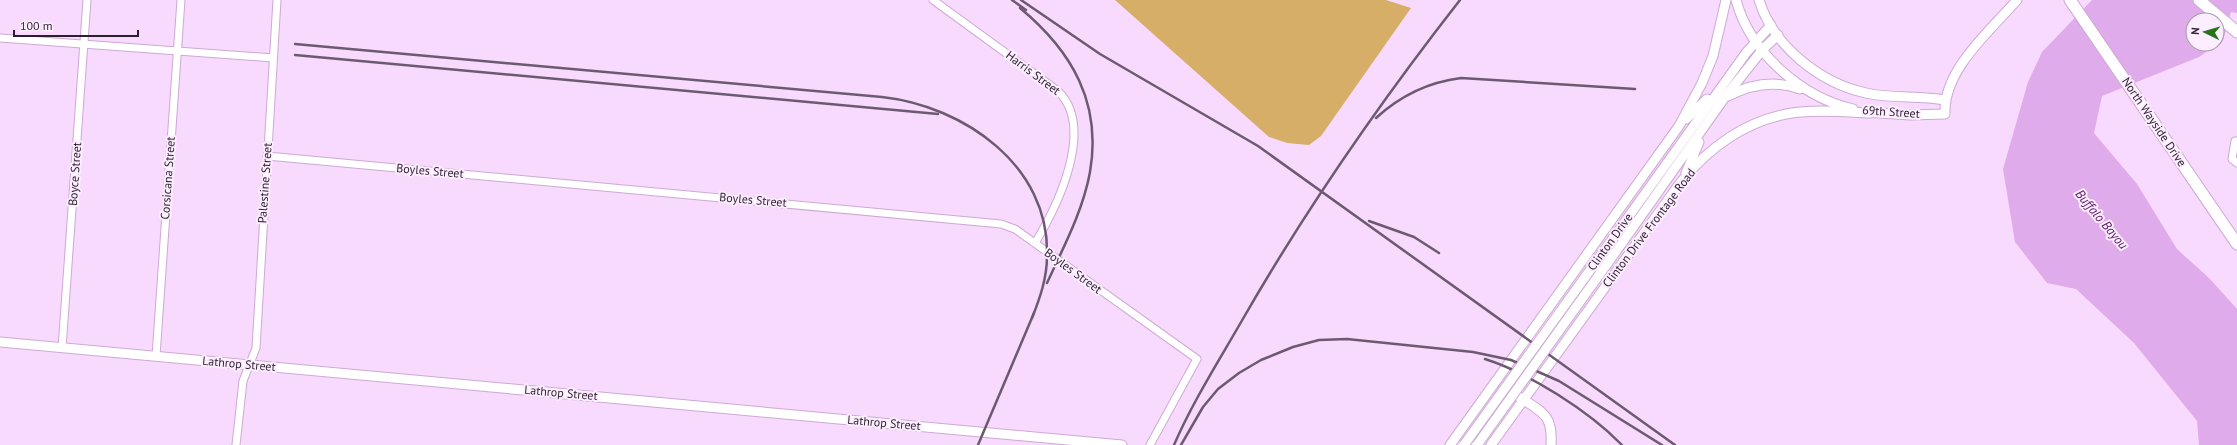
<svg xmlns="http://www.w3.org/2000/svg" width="2237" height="445" font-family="'PT Sans',sans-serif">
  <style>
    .green { fill: #d6ae68 }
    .water { fill: #e0abeb; fill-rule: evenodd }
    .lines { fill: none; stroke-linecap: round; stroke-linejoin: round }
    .street-casing { stroke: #cdaad4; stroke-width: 9 }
    .secondary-casing { stroke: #cdaad4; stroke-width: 11 }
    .primary-casing { stroke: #cdaad4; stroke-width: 13 }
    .street { stroke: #fff; stroke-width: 7 }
    .secondary { stroke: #fff; stroke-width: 9 }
    .primary { stroke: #fff; stroke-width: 11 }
    .rail { stroke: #6d5a71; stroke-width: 2.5 }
    .secondary-bridge-casing { stroke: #cdaad4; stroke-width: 11; stroke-linecap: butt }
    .secondary-bridge { stroke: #fff; stroke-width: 9 }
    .labels { text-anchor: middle; stroke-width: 4; stroke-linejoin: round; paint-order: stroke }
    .street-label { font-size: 12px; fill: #2b1e2e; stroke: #fcedff }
    .water-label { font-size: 13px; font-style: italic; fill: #5a1b66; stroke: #fcedff }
  </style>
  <rect width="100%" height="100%" fill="#f7dafd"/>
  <!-- green -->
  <polygon class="green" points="1115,0 1386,0 1411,8 1321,136 1309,145 1287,143 1269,137"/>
  <!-- water -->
  <path class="water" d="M 2092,0 L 2237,0 L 2237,13 L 2231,12 L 2223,40 L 2199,57 L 2102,96 L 2094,133 L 2137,184 L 2177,249 L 2210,279 L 2237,309 L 2237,445 L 2199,445 L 2197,421 L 2134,343 L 2076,289 L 2047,283 L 2015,242 L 2003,169 L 2028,82 L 2042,52 ZM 2193,20 L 2217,20 L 2217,44 L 2193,44 Z"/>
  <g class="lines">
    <defs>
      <g id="street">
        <path d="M 933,0 L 1058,91 C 1096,128 1057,207 1035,243"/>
        <polyline points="0,38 273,58"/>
        <polyline points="2237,141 2235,141 2232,159 2237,163"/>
        <polyline points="267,156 1001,224 1015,229 1197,359 1150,445"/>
        <polyline points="62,348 87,0"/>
        <polyline points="156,356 181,0"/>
        <polyline points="236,445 243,381 256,348 277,0"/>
      </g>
      <g id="secondary">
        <path d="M 1736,0 C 1750,52 1801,97 1853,109"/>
        <path d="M 1759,0 C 1773,46 1820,83 1866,93 C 1892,99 1919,95 1945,100"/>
        <path d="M 1728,96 C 1751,84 1775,80 1800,89"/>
        <path d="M 1865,112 L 1910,115 L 1945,114 C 1943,70 1990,31 2017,0"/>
        <polyline points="1686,119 1707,99"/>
        <polyline points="1686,173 1699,142"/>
        <polyline points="1614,237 1746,53 1771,25"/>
        <polyline points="1622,243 1725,97 1763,49 1778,35"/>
        <polyline points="0,342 1122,445"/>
        <path d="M 1518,396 C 1542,413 1553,413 1551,445"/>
        <polyline points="1450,445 1679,126 1702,83 1713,56 1726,0"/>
        <path d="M 1491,445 L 1681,182 C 1709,147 1747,120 1792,113 C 1818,109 1845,112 1871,113"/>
      </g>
      <g id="primary">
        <polyline points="2070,0 2237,244"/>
        <polyline points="2199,0 2237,32"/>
      </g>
    </defs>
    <!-- street casing -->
    <use href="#street" class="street-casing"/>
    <!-- secondary casing -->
    <use href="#secondary" class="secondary-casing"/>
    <!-- primary casing -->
    <use href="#primary" class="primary-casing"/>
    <!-- street -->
    <use href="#street" class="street"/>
    <!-- secondary -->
    <use href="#secondary" class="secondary"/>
    <!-- primary -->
    <use href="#primary" class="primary"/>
    <!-- rail -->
    <g class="rail">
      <polyline points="1012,0 1026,10"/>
      <polyline points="1021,0 1100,54 1258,146 1675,445"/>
      <path d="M 1020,8 C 1072,51 1102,103 1090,172 C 1083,211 1063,248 1047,283"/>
      <path d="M 295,44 L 882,97 C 964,106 1050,166 1047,256 C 1047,278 1040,298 1032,318"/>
      <polyline points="295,55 938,114"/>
      <path d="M 1376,118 C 1400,96 1429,82 1461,78 L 1635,89"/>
      <polyline points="1369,221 1414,237 1439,253"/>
      <path d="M 1485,359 C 1529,373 1589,411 1622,445"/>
      <polyline points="978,445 1034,313"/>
      <path d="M 1174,445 C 1193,401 1220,359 1244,317 C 1308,206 1381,101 1460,0"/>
      <polyline points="1181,445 1203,407 1218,389 1239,373 1261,360 1293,347 1319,340 1347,339 1473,352 1511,360 1559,381 1662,445"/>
    </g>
    <defs>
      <g id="secondary-bridge">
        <polyline points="1464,445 1614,237"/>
        <polyline points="1477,445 1622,243"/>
      </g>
    </defs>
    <!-- secondary-bridge casing -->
    <use href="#secondary-bridge" class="secondary-bridge-casing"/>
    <!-- secondary-bridge -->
    <use href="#secondary-bridge" class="secondary-bridge"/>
  </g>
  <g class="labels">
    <!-- street labels -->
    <g class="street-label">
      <text transform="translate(1033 73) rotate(37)" y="4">Harris Street</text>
      <text transform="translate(1891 112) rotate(4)" y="4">69th Street</text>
      <text transform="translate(2154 122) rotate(56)" y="4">North Wayside Drive</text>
      <text transform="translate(430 171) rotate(5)" y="4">Boyles Street</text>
      <text transform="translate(75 174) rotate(-86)" y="4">Boyce Street</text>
      <text transform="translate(168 178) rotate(-86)" y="4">Corsicana Street</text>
      <text transform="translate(265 183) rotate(-86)" y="4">Palestine Street</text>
      <text transform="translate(753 200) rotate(5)" y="4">Boyles Street</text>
      <text transform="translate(1649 228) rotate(-53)" y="4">Clinton Drive Frontage Road</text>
      <text transform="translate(1610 242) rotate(-54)" y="4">Clinton Drive</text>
      <text transform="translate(1073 271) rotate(36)" y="4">Boyles Street</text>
      <text transform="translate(239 364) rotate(5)" y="4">Lathrop Street</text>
      <text transform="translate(561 393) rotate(5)" y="4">Lathrop Street</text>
      <text transform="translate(884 423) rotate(5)" y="4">Lathrop Street</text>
    </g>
    <!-- water labels -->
    <g class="water-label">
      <text transform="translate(2102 219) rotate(50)" y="5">Buffalo Bayou</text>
    </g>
  </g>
  <!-- north arrow -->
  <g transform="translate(2205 32) rotate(275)"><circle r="19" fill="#fcedff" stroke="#a89aab"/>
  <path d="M0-3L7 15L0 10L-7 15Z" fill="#27741a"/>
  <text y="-6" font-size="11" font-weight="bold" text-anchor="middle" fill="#2b1e2e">N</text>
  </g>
  <!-- scale -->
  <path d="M14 30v6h124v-6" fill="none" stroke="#2b1e2e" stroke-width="2"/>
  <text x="20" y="30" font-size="12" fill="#2b1e2e" stroke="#fcedff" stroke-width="3" paint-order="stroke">100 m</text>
</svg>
